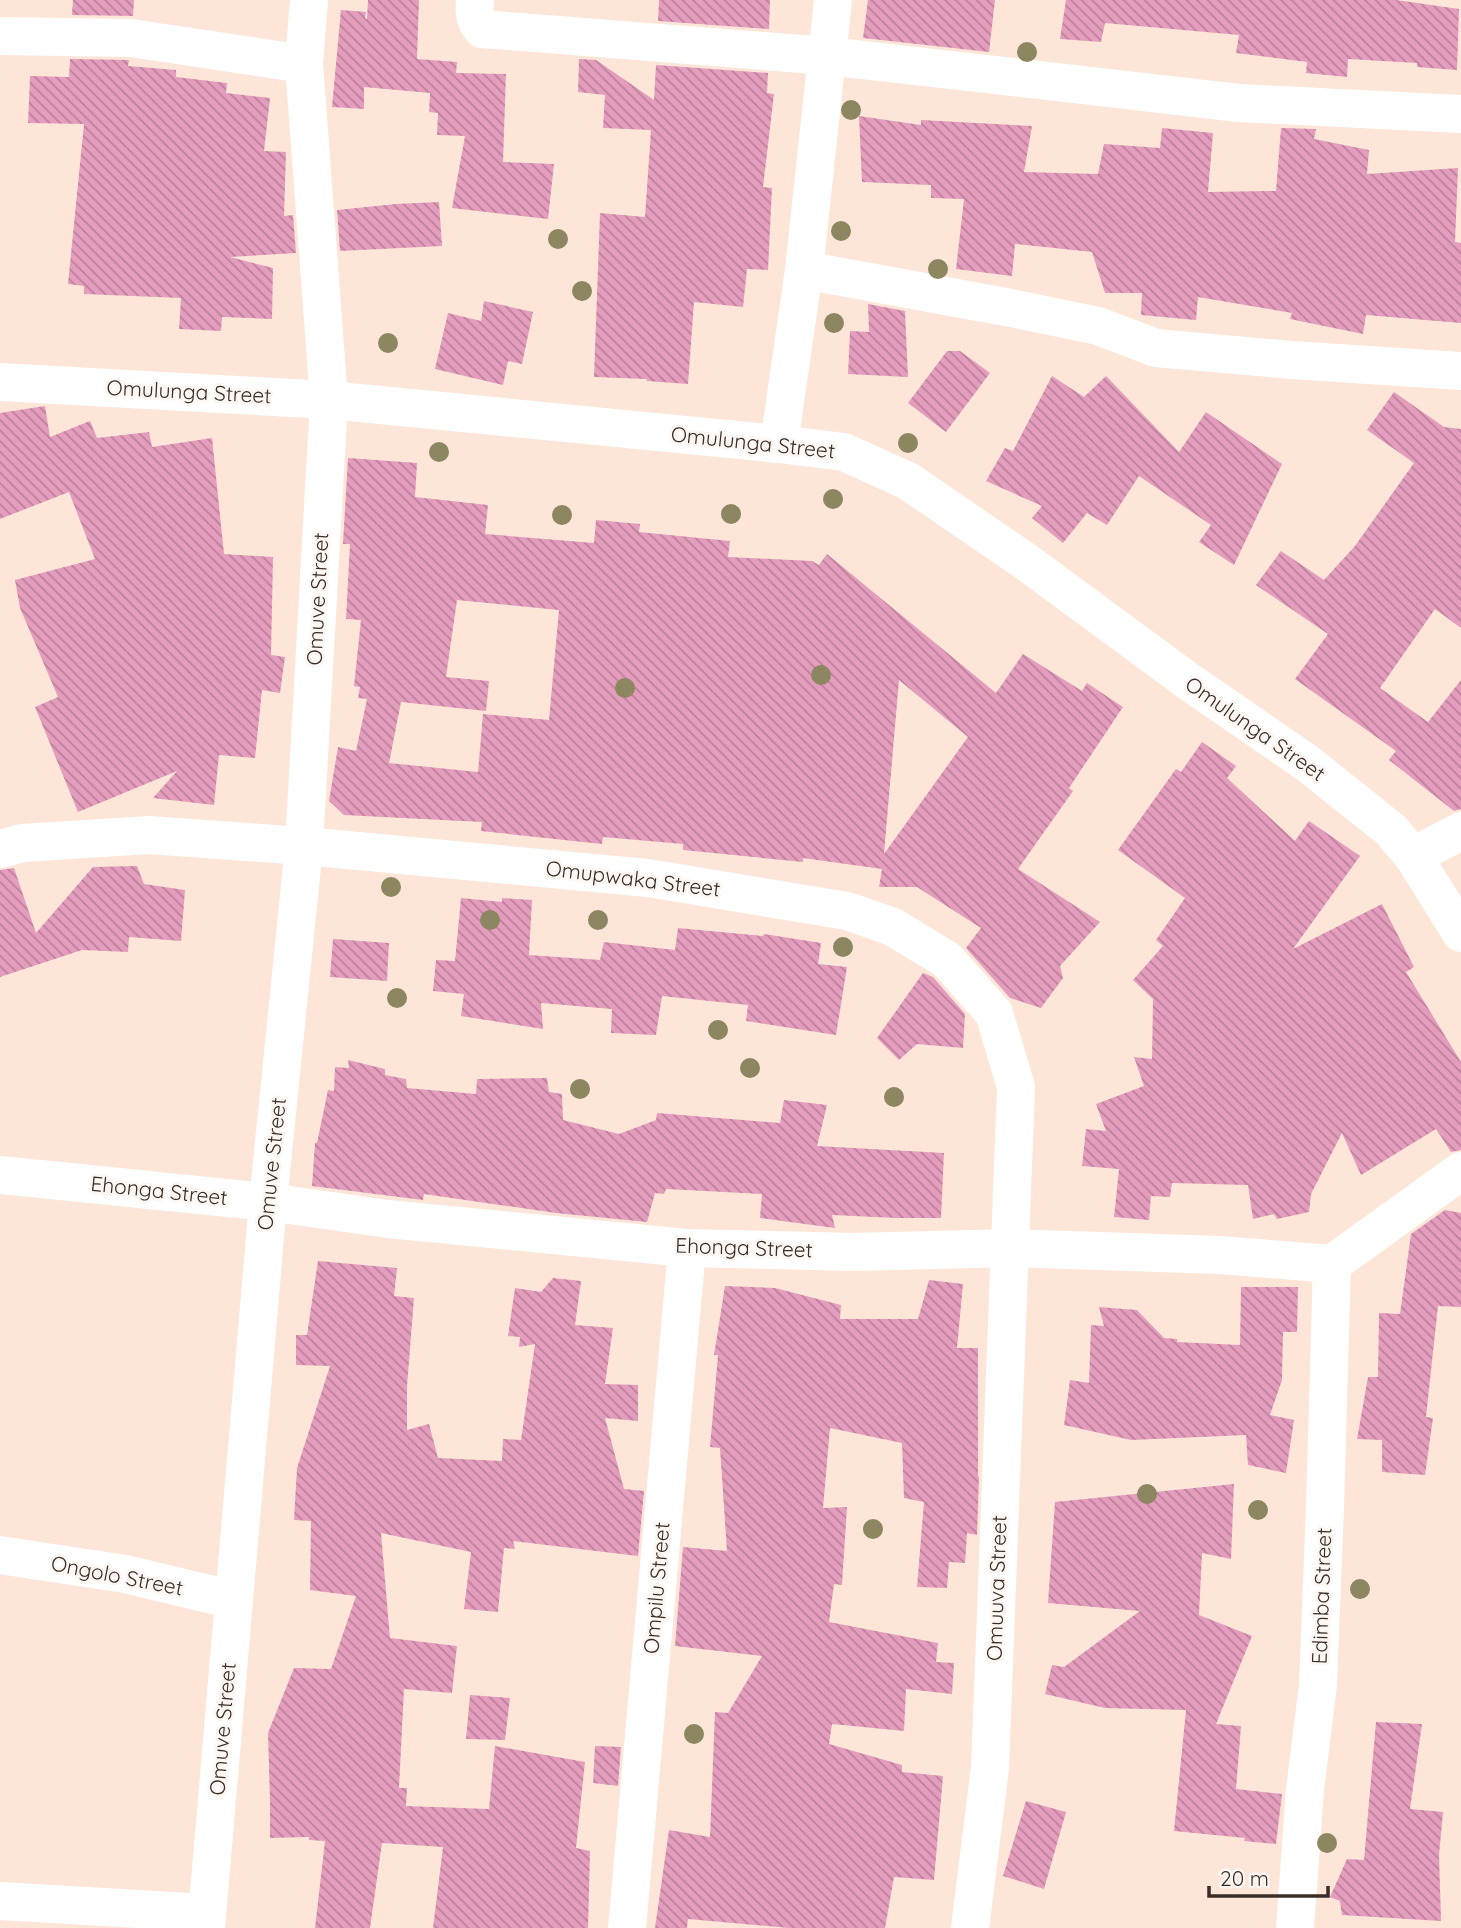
<svg xmlns="http://www.w3.org/2000/svg" width="1461" height="1928" font-family="Quicksand,sans-serif">
  <style>
    .building { fill: url(#building-back-hatch); fill-rule: evenodd }
    .lines { fill: none; stroke-linecap: round; stroke-linejoin: round }
    .minor { stroke: #fff; stroke-width: 38 }
    .tree { fill: #8c8661 }
    .labels { text-anchor: middle; stroke-width: 6; stroke-linejoin: round; paint-order: stroke }
    .street-label { font-size: 21px; fill: #392e27; stroke: #fdf7f3 }
  </style>
  <defs>
    <pattern id="building-back-hatch" width="6" height="6" patternUnits="userSpaceOnUse" patternTransform="scale(1.75)"><rect width="6" height="6" fill="#e59dbe"/><path d="M-1 5l2 2M0 0l6 6M5-1l2 2" fill="none" stroke="#bb809a"/></pattern>
  </defs>
  <rect width="100%" height="100%" fill="#fde6d8"/>
  <!-- building -->
  <g class="building">
    <polygon points="73,0 134,0 133,16 72,15"/>
    <polygon points="368,0 419,0 417,59 457,62 456,73 506,74 503,162 554,164 548,219 452,208 465,136 437,135 438,113 429,112 430,93 364,87 364,109 332,107 341,10 366,12 365,18 367,19"/>
    <polygon points="659,0 770,0 769,29 658,21"/>
    <polygon points="868,0 995,0 989,52 863,38"/>
    <polygon points="1066,0 1396,0 1459,9 1457,70 1417,67 1417,63 1348,59 1347,77 1306,73 1307,62 1236,53 1239,35 1105,23 1101,42 1060,39"/>
    <polygon points="70,59 129,60 128,66 176,70 176,77 227,83 226,93 270,98 264,151 286,152 284,216 293,215 296,253 230,257 273,268 272,319 222,317 221,331 179,329 181,298 84,294 84,286 68,284 84,124 28,123 30,76 69,77"/>
    <polygon points="579,59 596,60 654,100 656,65 768,73 767,93 774,94 763,187 772,188 768,270 747,269 743,307 694,302 688,384 647,381 647,379 594,377 600,213 645,217 651,130 603,128 605,95 578,92"/>
    <polygon points="859,116 921,125 921,120 1032,126 1024,172 1098,174 1104,144 1160,148 1162,128 1213,133 1208,192 1276,191 1281,128 1316,129 1314,139 1369,150 1367,174 1458,168 1455,242 1461,243 1461,323 1366,315 1363,334 1290,319 1292,313 1198,297 1196,320 1141,315 1142,293 1105,293 1092,252 1015,244 1012,276 956,269 964,199 931,198 931,185 862,182"/>
    <polygon points="439,202 442,246 340,251 337,210 396,204"/>
    <polygon points="484,301 533,312 522,364 508,361 503,385 435,369 448,313 481,321"/>
    <polygon points="868,304 905,311 908,377 848,374 850,331 869,332"/>
    <polygon points="947,351 960,351 990,373 946,432 908,403"/>
    <polygon points="1052,376 1084,397 1106,376 1179,452 1206,412 1282,464 1234,565 1199,542 1211,525 1139,476 1107,525 1087,513 1063,543 1032,518 1042,506 986,481 1005,448 1013,451"/>
    <polygon points="1394,392 1444,427 1461,429 1461,628 1435,609 1380,688 1428,722 1461,680 1461,809 1454,811 1389,760 1396,751 1295,679 1328,634 1256,585 1281,551 1324,580 1355,546 1414,463 1367,430"/>
    <polygon points="45,406 50,437 90,421 97,438 149,432 152,447 212,438 224,554 273,557 271,655 285,657 280,693 262,690 255,758 219,755 214,805 153,798 177,771 78,812 35,707 58,697 20,608 15,580 95,559 69,492 0,519 0,413"/>
    <path d="M 348,458 L 417,463 L 415,497 L 488,505 L 485,534 L 594,543 L 596,520 L 640,524 L 639,532 L 730,541 L 728,557 L 812,561 L 819,565 L 827,554 L 996,693 L 1023,654 L 1082,691 L 1087,683 L 1123,707 L 1069,788 L 1073,791 L 1018,869 L 1100,922 L 1060,966 L 1063,978 L 1041,1008 L 1010,998 L 966,948 L 981,928 L 917,887 L 879,887 L 882,869 L 803,858 L 803,862 L 683,850 L 683,844 L 603,837 L 602,844 L 481,831 L 482,822 L 344,815 L 329,801 L 338,747 L 356,751 L 367,699 L 358,698 L 360,687 L 354,686 L 361,620 L 346,619 L 350,544 L 343,544 ZM 457,600 L 559,610 L 549,720 L 483,714 L 478,772 L 389,763 L 401,702 L 486,711 L 489,681 L 446,677 ZM 899,680 L 968,737 L 884,854 Z"/>
    <polygon points="1202,742 1236,766 1227,778 1295,841 1309,821 1360,856 1293,949 1382,904 1414,967 1406,972 1461,1062 1461,1150 1451,1152 1436,1129 1361,1175 1342,1133 1311,1194 1309,1212 1277,1219 1274,1214 1253,1219 1248,1185 1172,1183 1170,1197 1151,1196 1149,1220 1114,1217 1119,1169 1082,1166 1086,1129 1106,1131 1096,1104 1144,1086 1134,1057 1152,1059 1153,999 1133,980 1163,946 1156,940 1185,898 1118,850 1176,769 1181,772"/>
    <polygon points="137,866 144,884 185,890 181,941 129,937 128,952 82,950 0,977 0,870 14,868 36,933 93,867"/>
    <polygon points="461,898 502,902 502,898 532,900 529,955 600,960 604,942 675,950 678,928 763,936 764,934 821,943 818,964 847,967 836,1035 746,1021 748,1005 662,996 656,1035 611,1033 612,1009 541,1003 543,1029 461,1016 464,994 433,991 436,960 455,961"/>
    <polygon points="333,939 389,943 387,981 330,977"/>
    <polygon points="923,973 933,977 965,1014 963,1048 917,1044 899,1060 877,1038"/>
    <polygon points="348,1060 385,1069 385,1075 406,1079 407,1088 476,1094 477,1079 547,1078 549,1092 562,1094 563,1120 619,1134 656,1120 657,1113 780,1123 784,1100 827,1105 817,1146 944,1153 941,1218 896,1218 832,1215 835,1228 760,1218 762,1194 666,1189 664,1194 655,1193 647,1222 556,1213 424,1194 423,1200 312,1186 315,1143 317,1143 328,1090 334,1091 335,1067 349,1068"/>
    <polygon points="1445,1210 1461,1213 1461,1307 1438,1306 1426,1417 1433,1418 1425,1475 1382,1472 1382,1440 1357,1439 1368,1377 1378,1377 1379,1313 1400,1314 1411,1234"/>
    <polygon points="318,1261 397,1268 394,1296 414,1298 407,1386 407,1430 429,1424 438,1458 502,1461 503,1439 521,1440 535,1344 519,1347 520,1337 508,1336 515,1288 541,1292 553,1278 581,1281 575,1325 613,1328 605,1384 638,1385 638,1421 605,1418 624,1489 644,1491 638,1556 513,1541 515,1549 504,1548 498,1612 464,1609 471,1552 381,1533 390,1638 457,1646 452,1693 404,1689 399,1788 407,1788 406,1806 489,1809 495,1746 585,1762 576,1848 590,1851 588,1928 433,1928 443,1847 382,1843 370,1928 315,1928 325,1841 309,1840 309,1837 270,1838 270,1800 268,1733 294,1668 331,1669 356,1596 310,1590 311,1521 294,1520 297,1468 330,1366 296,1365 296,1335 307,1335"/>
    <polygon points="929,1280 963,1284 957,1348 978,1348 978,1477 979,1477 977,1535 967,1533 965,1563 949,1562 947,1588 917,1587 924,1502 904,1498 902,1443 830,1428 823,1508 847,1507 842,1585 834,1584 829,1622 938,1643 936,1662 954,1663 952,1694 906,1689 904,1731 832,1724 829,1744 902,1765 902,1772 943,1776 934,1880 894,1877 885,1928 789,1928 688,1919 687,1928 655,1928 669,1830 710,1837 715,1712 728,1713 762,1656 675,1646 683,1547 727,1551 720,1448 710,1447 718,1355 714,1355 725,1286 775,1288 841,1305 840,1319 918,1319"/>
    <polygon points="1241,1287 1298,1287 1297,1332 1283,1332 1282,1380 1270,1415 1294,1420 1286,1473 1248,1465 1246,1435 1131,1440 1064,1425 1070,1380 1089,1383 1091,1325 1104,1326 1099,1307 1137,1310 1164,1338 1177,1339 1177,1342 1240,1345"/>
    <polygon points="1234,1484 1231,1559 1202,1553 1199,1615 1252,1636 1216,1724 1241,1726 1236,1789 1282,1794 1276,1844 1244,1841 1245,1838 1174,1831 1186,1710 1105,1708 1045,1694 1052,1665 1064,1667 1140,1611 1048,1603 1055,1502"/>
    <polygon points="470,1695 510,1698 505,1740 466,1739"/>
    <polygon points="1376,1722 1422,1724 1410,1809 1443,1812 1439,1855 1441,1921 1342,1915 1340,1901 1330,1897 1347,1859 1364,1860"/>
    <polygon points="595,1746 621,1747 618,1786 593,1783"/>
    <polygon points="1026,1801 1066,1812 1044,1889 1003,1876"/>
  </g>
  <g class="lines">
    <!-- minor -->
    <g class="minor">
      <path d="M 475,0 C 474,13 474,19 482,29 L 828,56 L 1239,103 L 1461,114"/>
      <polyline points="0,36 131,38 304,64"/>
      <polyline points="804,270 1011,308 1098,326 1156,348 1292,360 1461,371"/>
      <polyline points="0,382 329,400 779,444 844,452 908,481 1025,561 1188,681 1307,763 1391,830 1413,856 1461,933"/>
      <polyline points="779,444 804,270 833,0"/>
      <polyline points="0,849 23,843 149,835 304,846 648,878 847,911 893,927 947,960 994,1013 1016,1087 990,1768 970,1928"/>
      <polyline points="1413,856 1461,831"/>
      <polyline points="0,1175 268,1202 388,1219 687,1248 853,1252 1010,1248 1220,1255 1332,1264 1461,1171"/>
      <polyline points="0,1555 125,1574 234,1600"/>
      <polyline points="0,1901 207,1913"/>
      <polyline points="206,1928 268,1202 304,846 329,400 304,64 309,0"/>
      <polyline points="627,1928 687,1248"/>
      <polyline points="1295,1928 1305,1790 1318,1685 1325,1506 1332,1264"/>
    </g>
  </g>
  <!-- trees -->
  <g class="tree">
    <circle cx="1027" cy="52" r="10"/>
    <circle cx="851" cy="110" r="10"/>
    <circle cx="841" cy="231" r="10"/>
    <circle cx="558" cy="239" r="10"/>
    <circle cx="938" cy="269" r="10"/>
    <circle cx="582" cy="291" r="10"/>
    <circle cx="834" cy="323" r="10"/>
    <circle cx="388" cy="343" r="10"/>
    <circle cx="908" cy="443" r="10"/>
    <circle cx="439" cy="452" r="10"/>
    <circle cx="833" cy="499" r="10"/>
    <circle cx="731" cy="514" r="10"/>
    <circle cx="562" cy="515" r="10"/>
    <circle cx="821" cy="675" r="10"/>
    <circle cx="625" cy="688" r="10"/>
    <circle cx="391" cy="887" r="10"/>
    <circle cx="490" cy="920" r="10"/>
    <circle cx="598" cy="920" r="10"/>
    <circle cx="843" cy="947" r="10"/>
    <circle cx="397" cy="998" r="10"/>
    <circle cx="718" cy="1030" r="10"/>
    <circle cx="750" cy="1068" r="10"/>
    <circle cx="580" cy="1089" r="10"/>
    <circle cx="894" cy="1097" r="10"/>
    <circle cx="1147" cy="1494" r="10"/>
    <circle cx="1258" cy="1510" r="10"/>
    <circle cx="873" cy="1529" r="10"/>
    <circle cx="1360" cy="1589" r="10"/>
    <circle cx="694" cy="1734" r="10"/>
    <circle cx="1327" cy="1843" r="10"/>
  </g>
  <g class="labels">
    <!-- street labels -->
    <g class="street-label">
      <text transform="translate(189 392) rotate(3)" y="7">Omulunga Street</text>
      <text transform="translate(753 443) rotate(6)" y="7">Omulunga Street</text>
      <text transform="translate(318 599) rotate(-87)" y="7">Omuve Street</text>
      <text transform="translate(1255 729) rotate(35)" y="7">Omulunga Street</text>
      <text transform="translate(633 879) rotate(7)" y="7">Omupwaka Street</text>
      <text transform="translate(272 1164) rotate(-84)" y="7">Omuve Street</text>
      <text transform="translate(159 1191) rotate(6)" y="7">Ehonga Street</text>
      <text transform="translate(744 1248) rotate(2)" y="7">Ehonga Street</text>
      <text transform="translate(117 1576) rotate(11)" y="7">Ongolo Street</text>
      <text transform="translate(657 1588) rotate(-85)" y="7">Ompilu Street</text>
      <text transform="translate(997 1588) rotate(-88)" y="7">Omuuva Street</text>
      <text transform="translate(1322 1596) rotate(-88)" y="7">Edimba Street</text>
      <text transform="translate(223 1729) rotate(-85)" y="7">Omuve Street</text>
    </g>
  </g>
  <!-- scale -->
  <path d="M1209 1886v10h119v-10" fill="none" stroke="#392e27" stroke-width="3.5"/>
  <text x="1220" y="1886" font-size="21" fill="#392e27" stroke="#fdf7f3" stroke-width="5" paint-order="stroke">20 m</text>
</svg>
